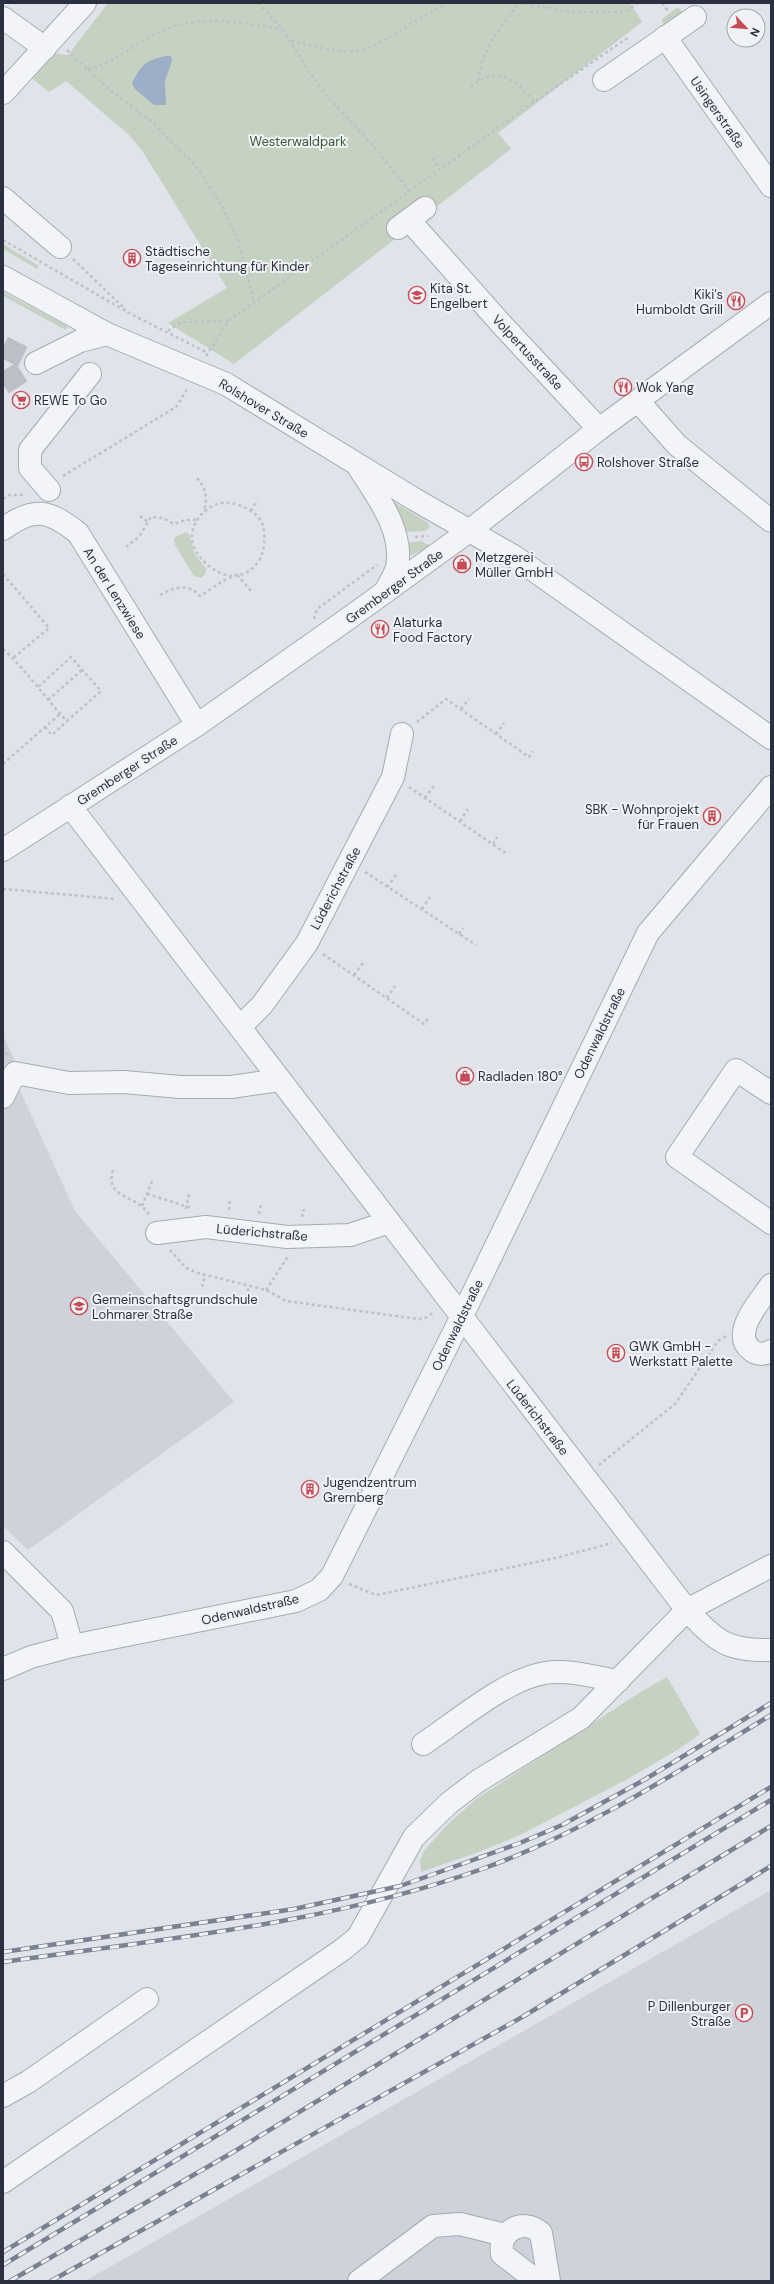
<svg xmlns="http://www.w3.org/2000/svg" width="774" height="2284" font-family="'DM Sans',sans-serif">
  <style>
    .built { fill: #cfd2db }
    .green { fill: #c5d2c2 }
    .water { fill: #9daec7 }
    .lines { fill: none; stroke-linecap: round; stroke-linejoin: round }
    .minor-tunnel { stroke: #bcbfc7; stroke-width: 22; stroke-dasharray: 22 11; stroke-linecap: butt }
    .minor-casing { stroke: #a6aab3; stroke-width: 24 }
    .path { stroke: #bfc1c7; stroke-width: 2.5; stroke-dasharray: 3 3; stroke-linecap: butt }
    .minor { stroke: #f3f4f7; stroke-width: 22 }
    .rail-casing { stroke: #7a8192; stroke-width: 4.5 }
    .rail { stroke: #f0f2f6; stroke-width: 3; stroke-dasharray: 9; stroke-linecap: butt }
    .labels { text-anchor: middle; stroke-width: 4; stroke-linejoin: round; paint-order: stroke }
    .street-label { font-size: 13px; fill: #2a3040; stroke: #f0f2f6 }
    .park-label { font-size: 13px; fill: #3b5b37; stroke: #f0f2f6 }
    .poi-label { font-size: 13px; fill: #2a3040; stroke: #f0f2f6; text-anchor: start }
  </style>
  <rect width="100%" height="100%" fill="#e0e3e9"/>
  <!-- built -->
  <g class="built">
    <polygon points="3,1035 21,1074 17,1084 75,1211 234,1402 28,1550 3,1526"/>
    <polygon points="771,1890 771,2281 85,2281"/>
  </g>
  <!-- green -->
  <g class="green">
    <polygon points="108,3 630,3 642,22 498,133 511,149 234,364 168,323 227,288 143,152 129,135 66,81 49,92 29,76 49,53 68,55"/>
    <polygon points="678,7 684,15 666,28 661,20"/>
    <polygon points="3,244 39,266 37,269 3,249"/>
    <polygon points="3,292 67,326 66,330 3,296"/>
    <polygon points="387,498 427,522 430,527 425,531 402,532"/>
    <polygon points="185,532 189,534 195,554 206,569 205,574 201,578 194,576 175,545 174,538"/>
    <polygon points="421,541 430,546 408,557 404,543"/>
    <polygon points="667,1677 700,1734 679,1749 626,1780 518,1836 476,1853 421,1872 420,1861 424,1851 446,1826 476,1799 639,1693"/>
  </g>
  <!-- water -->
  <path class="water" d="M 165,56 L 171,56 L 172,61 L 165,81 L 166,105 L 154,105 L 135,89 L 132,83 C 142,64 144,62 165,56 Z"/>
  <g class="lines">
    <!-- minor-tunnel -->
    <g class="minor-tunnel">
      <polyline points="3,347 36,363"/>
      <polyline points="3,384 36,363"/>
    </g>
    <defs>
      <g id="minor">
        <polyline points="3,18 45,48"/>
        <polyline points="665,37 771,186"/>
        <polyline points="604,80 695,17"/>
        <polyline points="3,93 85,3"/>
        <polyline points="3,198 60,247"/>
        <polyline points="409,220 504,327 599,429"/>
        <polyline points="398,228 425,208"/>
        <polyline points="3,277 107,334 226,384 414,499 515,557 771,738"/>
        <polyline points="36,363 80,341 107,334"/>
        <polyline points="638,401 677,445 771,521"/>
        <path d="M 359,468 C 377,496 404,531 397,567 C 395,575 389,584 385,592"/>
        <polyline points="49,490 30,468 30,450 90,374"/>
        <path d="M 3,529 C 34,506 49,510 78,533 L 197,725"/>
        <path d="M 70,806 L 687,1610 C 717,1642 727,1651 771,1650"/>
        <polyline points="3,850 197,725 349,618 469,531 599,429 771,303"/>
        <polyline points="240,1027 262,1005 307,943 393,777 402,734"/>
        <polyline points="771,1093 736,1070 677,1157 771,1223"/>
        <polyline points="3,1097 15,1073 69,1083 124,1082 180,1087 231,1087 280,1080"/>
        <polyline points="157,1233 206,1227 287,1237 350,1235 389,1222"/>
        <path d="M 771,1285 C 761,1300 730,1333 751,1350 C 757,1355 764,1355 771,1351"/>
        <polyline points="3,1552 62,1611 72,1646"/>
        <polyline points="3,1669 31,1657 72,1646 296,1601 319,1590 332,1576 461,1318 648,933 771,787"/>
        <path d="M 423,1744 C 456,1722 506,1679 545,1673 C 568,1669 595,1677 618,1681"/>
        <polyline points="3,2096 28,2082 147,1999"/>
        <polyline points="3,2182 342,1950 358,1937 414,1837 449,1803 478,1781 581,1718 687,1610 771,1566"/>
        <polyline points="359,2281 433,2226 460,2224 505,2235"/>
        <path d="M 537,2281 L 502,2254 C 498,2231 523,2217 541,2233 L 549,2281"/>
      </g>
    </defs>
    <!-- minor casing -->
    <use href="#minor" class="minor-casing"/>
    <!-- path -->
    <g class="path">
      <polyline points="258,3 284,31 309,72 327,96 377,150 411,193"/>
      <polyline points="519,3 573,12 625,12 638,3"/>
      <polyline points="662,3 668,11"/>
      <polyline points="158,4 158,3"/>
      <polyline points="291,41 331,50 353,52 368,48 386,39 446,3"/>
      <polyline points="67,50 105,86 150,120 196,166 221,204 238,240 254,302"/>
      <path d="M 88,69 C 114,63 132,46 155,34 C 195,13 242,22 283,30"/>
      <path d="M 478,81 C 481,50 501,27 519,3"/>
      <path d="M 471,87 C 496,65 517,79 534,102"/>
      <polyline points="433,158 440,170"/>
      <polyline points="3,240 129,313 208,353"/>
      <polyline points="73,259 126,310"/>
      <polyline points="168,331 181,322 228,321"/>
      <polyline points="206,356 228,321 534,102 629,37"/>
      <polyline points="63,476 176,407 188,388"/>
      <path d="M 197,478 C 207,490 207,497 204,512"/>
      <polyline points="3,499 9,495 25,495"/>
      <polyline points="251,511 257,500"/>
      <polyline points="140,516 148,522"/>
      <polyline points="415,537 428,536"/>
      <polyline points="126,547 139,537 151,517 163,518 174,524 185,520 197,520"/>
      <polyline points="3,574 49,628 13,658"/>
      <polyline points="237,575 251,591"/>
      <path d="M 160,595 C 174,587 188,583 200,596 C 210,590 220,582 231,577 C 235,575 239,575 243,574 C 263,566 267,545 263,526 C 259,512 242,505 230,503 C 212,500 194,517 192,534 C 190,554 214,575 232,576"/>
      <polyline points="314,619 317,609 377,565"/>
      <path d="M 3,649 C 27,671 45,698 67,721 L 101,691 L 71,657 L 37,688"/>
      <polyline points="48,700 82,670"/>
      <polyline points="461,709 469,699"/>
      <polyline points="417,722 446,699 529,757 533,751"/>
      <polyline points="45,727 52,735 67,721"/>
      <polyline points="496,734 504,723"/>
      <polyline points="3,764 60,714"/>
      <polyline points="409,787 507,854"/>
      <polyline points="425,798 434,786"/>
      <polyline points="460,821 468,809"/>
      <polyline points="493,844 497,837"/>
      <polyline points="365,872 476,945"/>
      <polyline points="387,887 397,874"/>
      <polyline points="3,889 116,899"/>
      <polyline points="422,909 430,897"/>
      <polyline points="459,934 463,928"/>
      <polyline points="323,954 424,1024 429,1017"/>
      <polyline points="354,975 363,963"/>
      <polyline points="387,998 395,986"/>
      <polyline points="3,1047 7,1056"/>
      <path d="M 113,1170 C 104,1201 139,1193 150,1217"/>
      <polyline points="147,1194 192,1208"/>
      <polyline points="142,1206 153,1179"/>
      <polyline points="186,1209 189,1193"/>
      <polyline points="229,1210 230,1199"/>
      <polyline points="259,1214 261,1203"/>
      <polyline points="302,1217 304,1209"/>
      <polyline points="170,1250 186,1268 198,1273 266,1290 286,1301 418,1319 425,1318 434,1312"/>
      <polyline points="202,1287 205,1276"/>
      <polyline points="266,1290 289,1255"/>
      <polyline points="246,1297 249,1286"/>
      <polyline points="599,1465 675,1404 718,1341 726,1336"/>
      <polyline points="349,1584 376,1595 556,1558 612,1543"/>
    </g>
    <!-- minor -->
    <use href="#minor" class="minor"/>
    <defs>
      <g id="rail">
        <polyline points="3,1952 294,1909 400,1886 434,1874 520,1843 562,1825 644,1780 771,1703"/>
        <path d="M 3,1962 C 164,1939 328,1924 482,1869 C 585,1832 677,1772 771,1715"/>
        <polyline points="3,2252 771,1787"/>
        <polyline points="3,2265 771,1800"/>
        <polyline points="10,2281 235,2151 771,1826"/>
        <polyline points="51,2281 524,2016 771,1866"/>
      </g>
    </defs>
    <!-- rail casing -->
    <use href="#rail" class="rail-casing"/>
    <!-- rail -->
    <use href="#rail" class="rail"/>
  </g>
  <!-- icons -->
  <defs>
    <symbol id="building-ring" viewBox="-11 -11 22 22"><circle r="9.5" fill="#f0f2f6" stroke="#c84b53" stroke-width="1.5"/><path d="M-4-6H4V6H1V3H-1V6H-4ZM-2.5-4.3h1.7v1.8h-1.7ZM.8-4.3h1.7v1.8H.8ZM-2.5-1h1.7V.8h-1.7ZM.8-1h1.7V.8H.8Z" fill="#c84b53"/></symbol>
    <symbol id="school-ring" viewBox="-11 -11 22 22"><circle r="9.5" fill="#f0f2f6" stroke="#c84b53" stroke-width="1.5"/><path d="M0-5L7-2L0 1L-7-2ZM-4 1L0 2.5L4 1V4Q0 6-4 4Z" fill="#c84b53"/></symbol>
    <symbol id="restaurant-ring" viewBox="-11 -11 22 22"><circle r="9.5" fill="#f0f2f6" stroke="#c84b53" stroke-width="1.5"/><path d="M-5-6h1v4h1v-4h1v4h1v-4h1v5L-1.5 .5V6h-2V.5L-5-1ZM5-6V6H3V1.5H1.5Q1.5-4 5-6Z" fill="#c84b53"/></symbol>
    <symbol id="supermarket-ring" viewBox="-11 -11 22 22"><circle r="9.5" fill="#f0f2f6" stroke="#c84b53" stroke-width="1.5"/><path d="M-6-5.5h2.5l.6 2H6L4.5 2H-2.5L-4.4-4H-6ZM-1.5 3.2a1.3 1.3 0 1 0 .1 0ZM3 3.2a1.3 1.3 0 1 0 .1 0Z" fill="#c84b53"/></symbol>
    <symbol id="bus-ring" viewBox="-11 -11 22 22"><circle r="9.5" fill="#f0f2f6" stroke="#c84b53" stroke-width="1.5"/><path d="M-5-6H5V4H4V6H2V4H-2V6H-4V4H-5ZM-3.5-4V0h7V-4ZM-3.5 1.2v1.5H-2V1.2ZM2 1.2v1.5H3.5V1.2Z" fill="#c84b53"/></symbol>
    <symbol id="shop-ring" viewBox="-11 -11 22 22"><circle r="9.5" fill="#f0f2f6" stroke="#c84b53" stroke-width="1.5"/><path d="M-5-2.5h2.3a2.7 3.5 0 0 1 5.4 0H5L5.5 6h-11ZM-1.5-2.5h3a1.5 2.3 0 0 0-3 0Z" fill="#c84b53"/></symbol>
    <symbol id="parking-ring" viewBox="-11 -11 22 22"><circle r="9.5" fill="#f0f2f6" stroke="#c84b53" stroke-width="1.5"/><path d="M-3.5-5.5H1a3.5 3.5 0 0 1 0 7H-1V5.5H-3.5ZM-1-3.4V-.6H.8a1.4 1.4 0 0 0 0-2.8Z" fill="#c84b53"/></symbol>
  </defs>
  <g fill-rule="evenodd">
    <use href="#building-ring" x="122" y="248" width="20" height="20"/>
    <use href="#school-ring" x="407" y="285" width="20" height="20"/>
    <use href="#restaurant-ring" x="726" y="291" width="20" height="20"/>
    <use href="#restaurant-ring" x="613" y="377" width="20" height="20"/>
    <use href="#supermarket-ring" x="11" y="390" width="20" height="20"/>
    <use href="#bus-ring" x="574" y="452" width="20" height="20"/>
    <use href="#shop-ring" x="452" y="554" width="20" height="20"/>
    <use href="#restaurant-ring" x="370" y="619" width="20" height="20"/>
    <use href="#building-ring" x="702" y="806" width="20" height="20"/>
    <use href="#shop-ring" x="455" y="1066" width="20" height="20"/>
    <use href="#school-ring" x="69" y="1296" width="20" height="20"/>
    <use href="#building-ring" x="606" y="1343" width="20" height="20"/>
    <use href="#building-ring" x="300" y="1479" width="20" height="20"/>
    <use href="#parking-ring" x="734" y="2003" width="20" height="20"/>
  </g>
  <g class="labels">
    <!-- street labels -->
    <g class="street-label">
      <text transform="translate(718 112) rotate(55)" y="5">Usingerstraße</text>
      <text transform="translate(528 352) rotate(47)" y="5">Volpertusstraße</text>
      <text transform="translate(264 408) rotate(31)" y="5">Rolshover Straße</text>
      <text transform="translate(394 586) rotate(-36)" y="5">Gremberger Straße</text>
      <text transform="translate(115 593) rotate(58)" y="5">An der Lenzwiese</text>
      <text transform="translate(127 770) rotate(-33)" y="5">Gremberger Straße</text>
      <text transform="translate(335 888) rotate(-62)" y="5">Lüderichstraße</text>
      <text transform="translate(599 1033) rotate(-64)" y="5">Odenwaldstraße</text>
      <text transform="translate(262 1232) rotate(5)" y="5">Lüderichstraße</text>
      <text transform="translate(457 1325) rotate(-64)" y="5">Odenwaldstraße</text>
      <text transform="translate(538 1417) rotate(52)" y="5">Lüderichstraße</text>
      <text transform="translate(250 1609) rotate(-13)" y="5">Odenwaldstraße</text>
    </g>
    <!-- park labels -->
    <g class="park-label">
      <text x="298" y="146">Westerwaldpark</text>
    </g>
    <!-- poi labels -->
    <g class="poi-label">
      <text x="145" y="256">Städtische<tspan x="145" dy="15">Tageseinrichtung für Kinder</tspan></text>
      <text x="430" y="293">Kita St.<tspan x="430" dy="15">Engelbert</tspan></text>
      <text x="723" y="299" text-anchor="end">Kiki's<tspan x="723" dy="15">Humboldt Grill</tspan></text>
      <text x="636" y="392">Wok Yang</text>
      <text x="34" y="405">REWE To Go</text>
      <text x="597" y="467">Rolshover Straße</text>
      <text x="475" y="562">Metzgerei<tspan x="475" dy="15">Müller GmbH</tspan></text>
      <text x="393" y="627">Alaturka<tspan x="393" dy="15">Food Factory</tspan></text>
      <text x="699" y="814" text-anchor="end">SBK - Wohnprojekt<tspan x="699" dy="15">für Frauen</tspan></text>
      <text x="478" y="1081">Radladen 180°</text>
      <text x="92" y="1304">Gemeinschaftsgrundschule<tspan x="92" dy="15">Lohmarer Straße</tspan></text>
      <text x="629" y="1351">GWK GmbH -<tspan x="629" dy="15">Werkstatt Palette</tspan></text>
      <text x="323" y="1487">Jugendzentrum<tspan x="323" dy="15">Gremberg</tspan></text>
      <text x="731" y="2011" text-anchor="end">P Dillenburger<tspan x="731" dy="15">Straße</tspan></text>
    </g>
  </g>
  <!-- border -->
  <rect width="774" height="2284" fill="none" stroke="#2a3040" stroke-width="8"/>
  <!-- north arrow -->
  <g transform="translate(746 28) rotate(116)"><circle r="19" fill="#f0f2f6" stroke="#a1a4ad"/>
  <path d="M0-3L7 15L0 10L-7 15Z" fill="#c84b53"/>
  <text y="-6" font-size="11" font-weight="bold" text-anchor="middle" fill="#2a3040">N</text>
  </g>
</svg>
